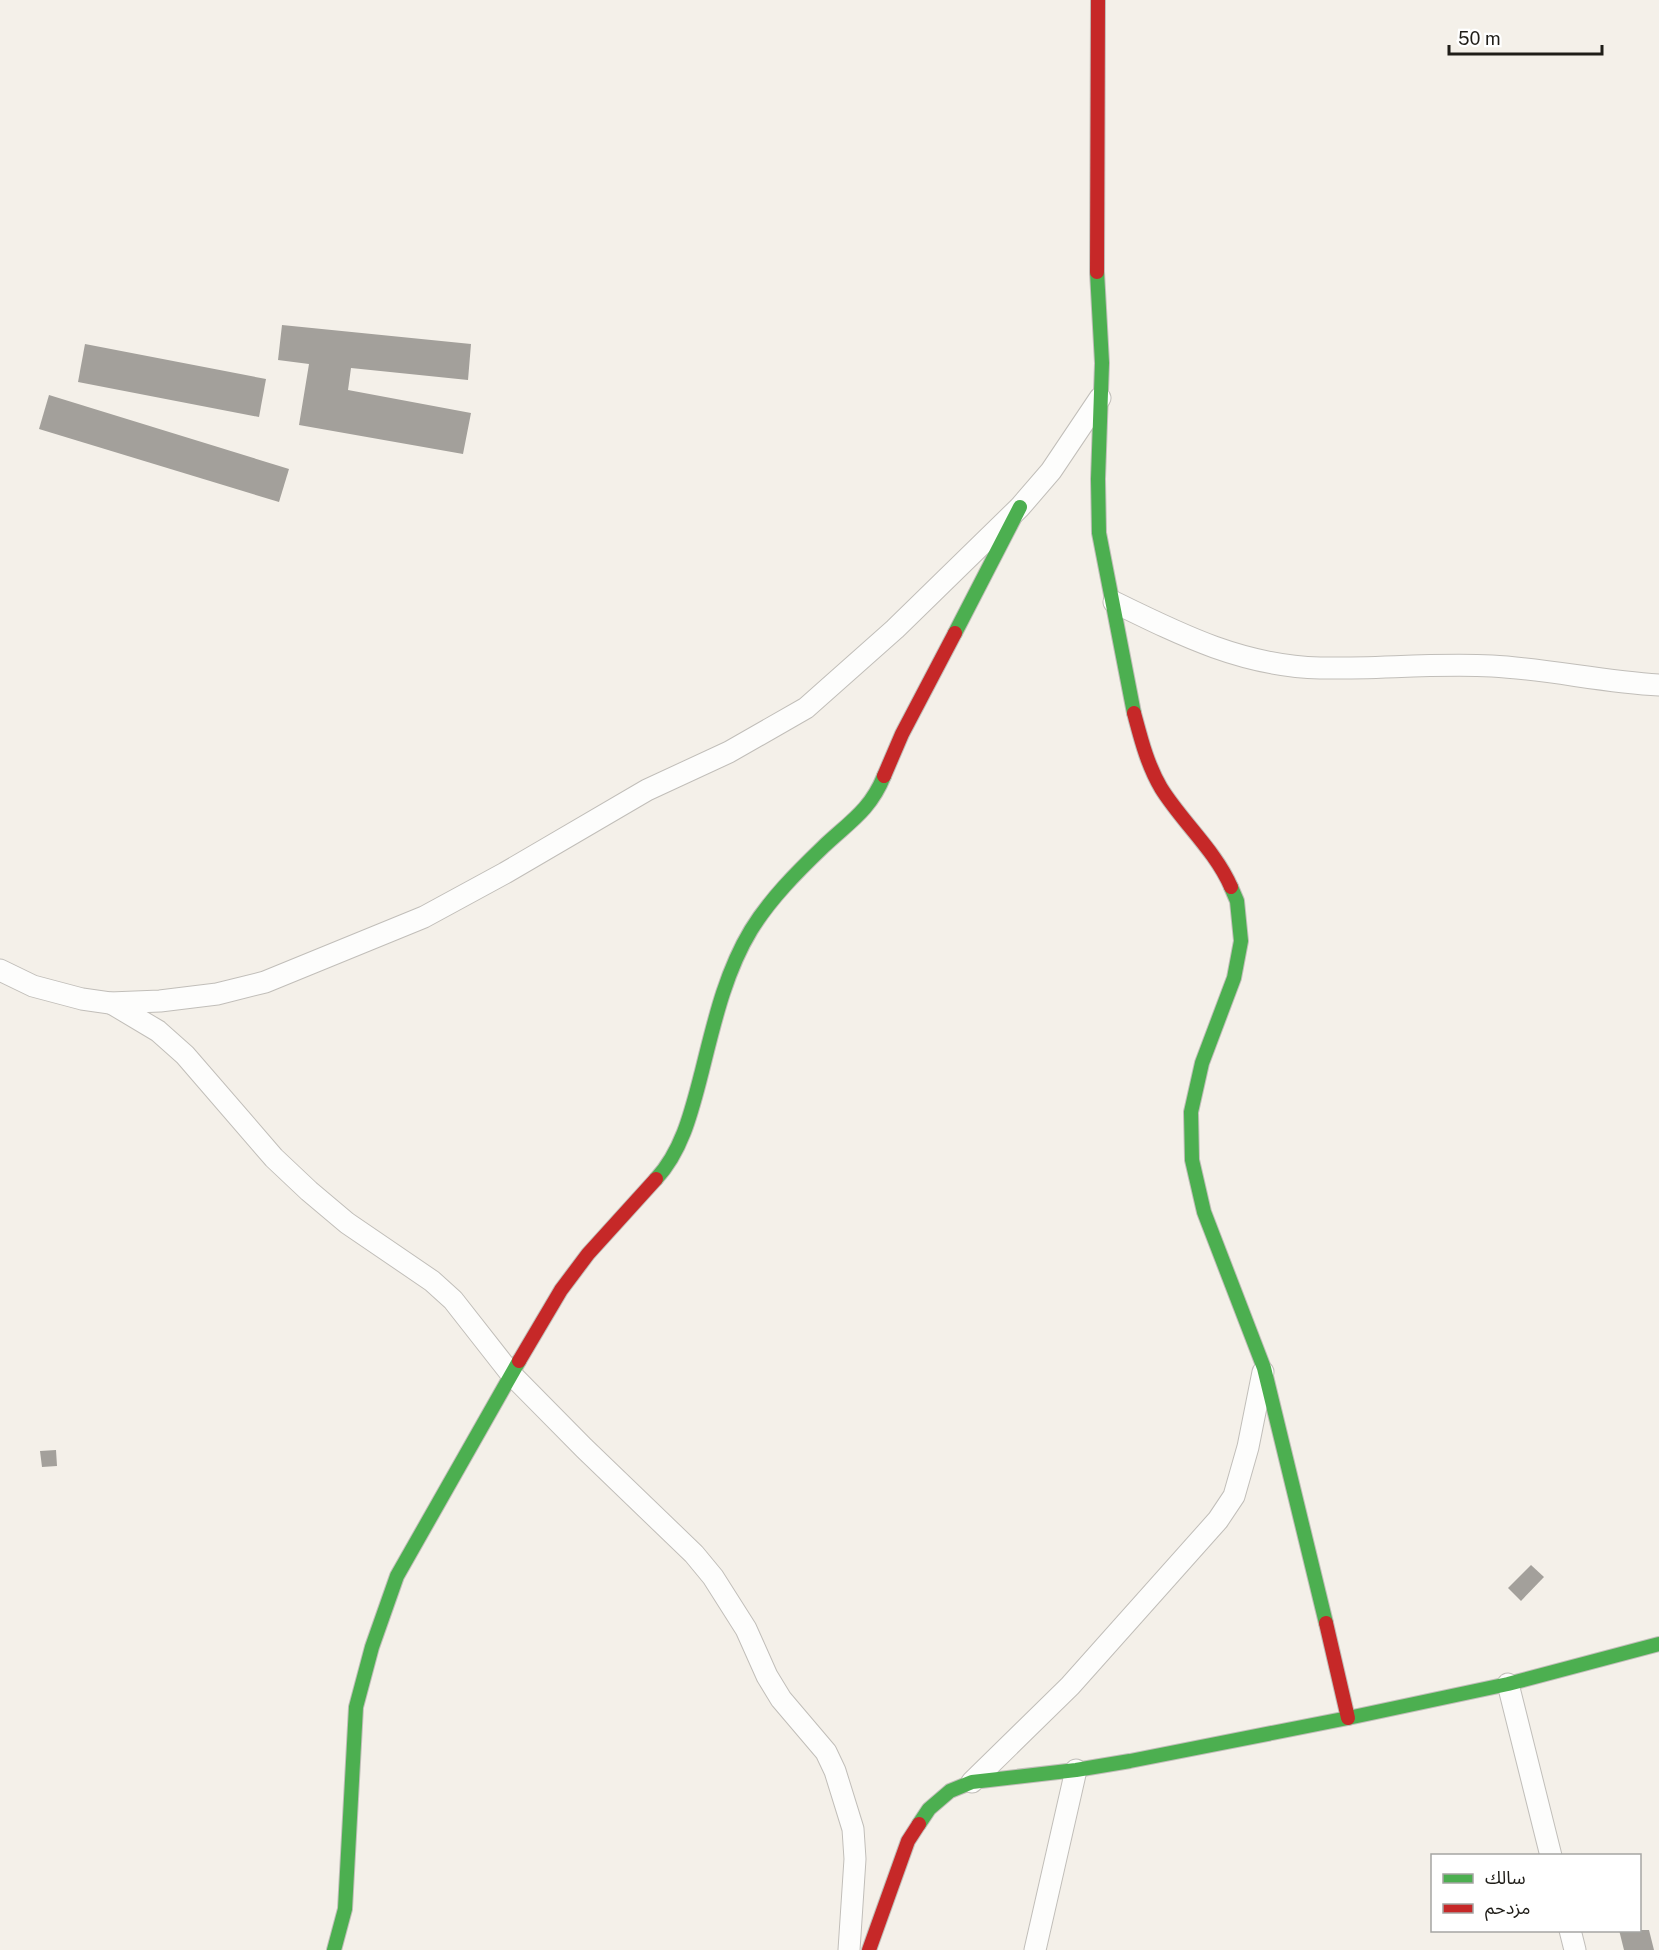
<svg xmlns="http://www.w3.org/2000/svg" width="1659" height="1950" font-family="'Public Sans','Noto Sans Arabic',sans-serif">
  <style>
    .building { fill: #a3a09b }
    .lines { fill: none; stroke-linecap: round; stroke-linejoin: round }
    .street-casing { stroke: #c1beb9; stroke-width: 23 }
    .fast-casing { stroke: #c1beb9; stroke-width: 16 }
    .jam-casing { stroke: #c1beb9; stroke-width: 16 }
    .street { stroke: #fdfdfc; stroke-width: 21 }
    .fast { stroke: #4caf50; stroke-width: 14 }
    .jam { stroke: #c62828; stroke-width: 14 }
  </style>
  <rect width="100%" height="100%" fill="#f4f0e9"/>
  <!-- building -->
  <g class="building">
    <polygon points="282,325 471,344 468,380 351,368 348,390 471,413 463,454 299,425 309,364 278,360"/>
    <polygon points="85,344 266,379 259,417 78,382"/>
    <polygon points="49,395 289,469 279,502 39,429"/>
    <polygon points="56,1450 57,1466 42,1467 40,1451"/>
    <polygon points="1531,1565 1544,1577 1521,1601 1508,1588"/>
    <polygon points="1619,1930 1649,1930 1654,1950 1624,1950"/>
  </g>
  <g class="lines">
    <defs>
      <g id="street">
        <path d="M 1114,602 C 1181,635 1243,666 1320,668 C 1377,669 1435,663 1492,666 C 1548,669 1603,682 1659,685"/>
        <polyline points="0,970 33,986 82,999 110,1003 160,1001 217,994 265,982 424,917 505,873 647,790 729,752 806,708 895,629 1020,507 1051,471 1100,398"/>
        <polyline points="111,1003 158,1031 185,1055 274,1158 309,1191 347,1223 432,1281 453,1300 511,1374 584,1448 694,1554 713,1577 746,1629 767,1676 781,1699 826,1752 835,1771 853,1829 855,1859 849,1950"/>
        <polyline points="1508,1684 1551,1856"/>
        <polyline points="972,1782 1070,1686 1218,1520 1234,1496 1248,1447 1263,1372"/>
        <polyline points="1570,1930 1575,1950"/>
        <polyline points="1035,1950 1076,1770"/>
      </g>
      <g id="fast">
        <polyline points="1097,272 1102,363 1098,479 1099,533 1134,713"/>
        <polyline points="955,633 1020,507"/>
        <polyline points="1231,887 1237,901 1241,941 1234,978 1202,1063 1191,1112 1192,1160 1204,1212 1264,1368 1326,1623"/>
        <path d="M 656,1179 C 683,1150 692,1109 702,1071 C 714,1023 725,973 751,930 C 770,899 797,872 823,847 C 848,823 870,811 884,776"/>
        <polyline points="919,1824 929,1809 950,1791 972,1782 1076,1770 1130,1761 1348,1718 1508,1684 1659,1644"/>
        <polyline points="334,1950 345,1909 356,1707 372,1647 397,1576 519,1361"/>
      </g>
      <g id="jam">
        <polyline points="1097,272 1098,0"/>
        <path d="M 1134,713 C 1141,739 1147,764 1161,788 C 1182,822 1215,850 1231,887"/>
        <polyline points="884,776 902,734 955,633"/>
        <polyline points="519,1361 561,1290 588,1254 656,1179"/>
        <polyline points="1326,1623 1348,1718"/>
        <polyline points="869,1950 908,1841 919,1824"/>
      </g>
    </defs>
    <!-- street casing -->
    <use href="#street" class="street-casing"/>
    <!-- fast casing -->
    <use href="#fast" class="fast-casing"/>
    <!-- jam casing -->
    <use href="#jam" class="jam-casing"/>
    <!-- street -->
    <use href="#street" class="street"/>
    <!-- fast -->
    <use href="#fast" class="fast"/>
    <!-- jam -->
    <use href="#jam" class="jam"/>
  </g>
  <!-- legend -->
  <rect x="1431" y="1854" width="210" height="78" fill="#ffffff" stroke="#a5a5a3" stroke-width="1.5"/>
  <rect x="1443" y="1874" width="30" height="9" fill="#4caf50" stroke="#a5a5a3" stroke-width="1.5"/>
  <text x="1485" y="1884" font-size="18" fill="#1f1d18">سالك</text>
  <rect x="1443" y="1904" width="30" height="9" fill="#c62828" stroke="#a5a5a3" stroke-width="1.5"/>
  <text x="1485" y="1914" font-size="18" fill="#1f1d18">مزدحم</text>
  <!-- scale -->
  <path d="M1449 45v9h153v-9" fill="none" stroke="#1f1d18" stroke-width="3"/>
  <text x="1458" y="45" font-size="18" fill="#1f1d18" stroke="#ffffff" stroke-width="4.5" paint-order="stroke">50 m</text>
</svg>
